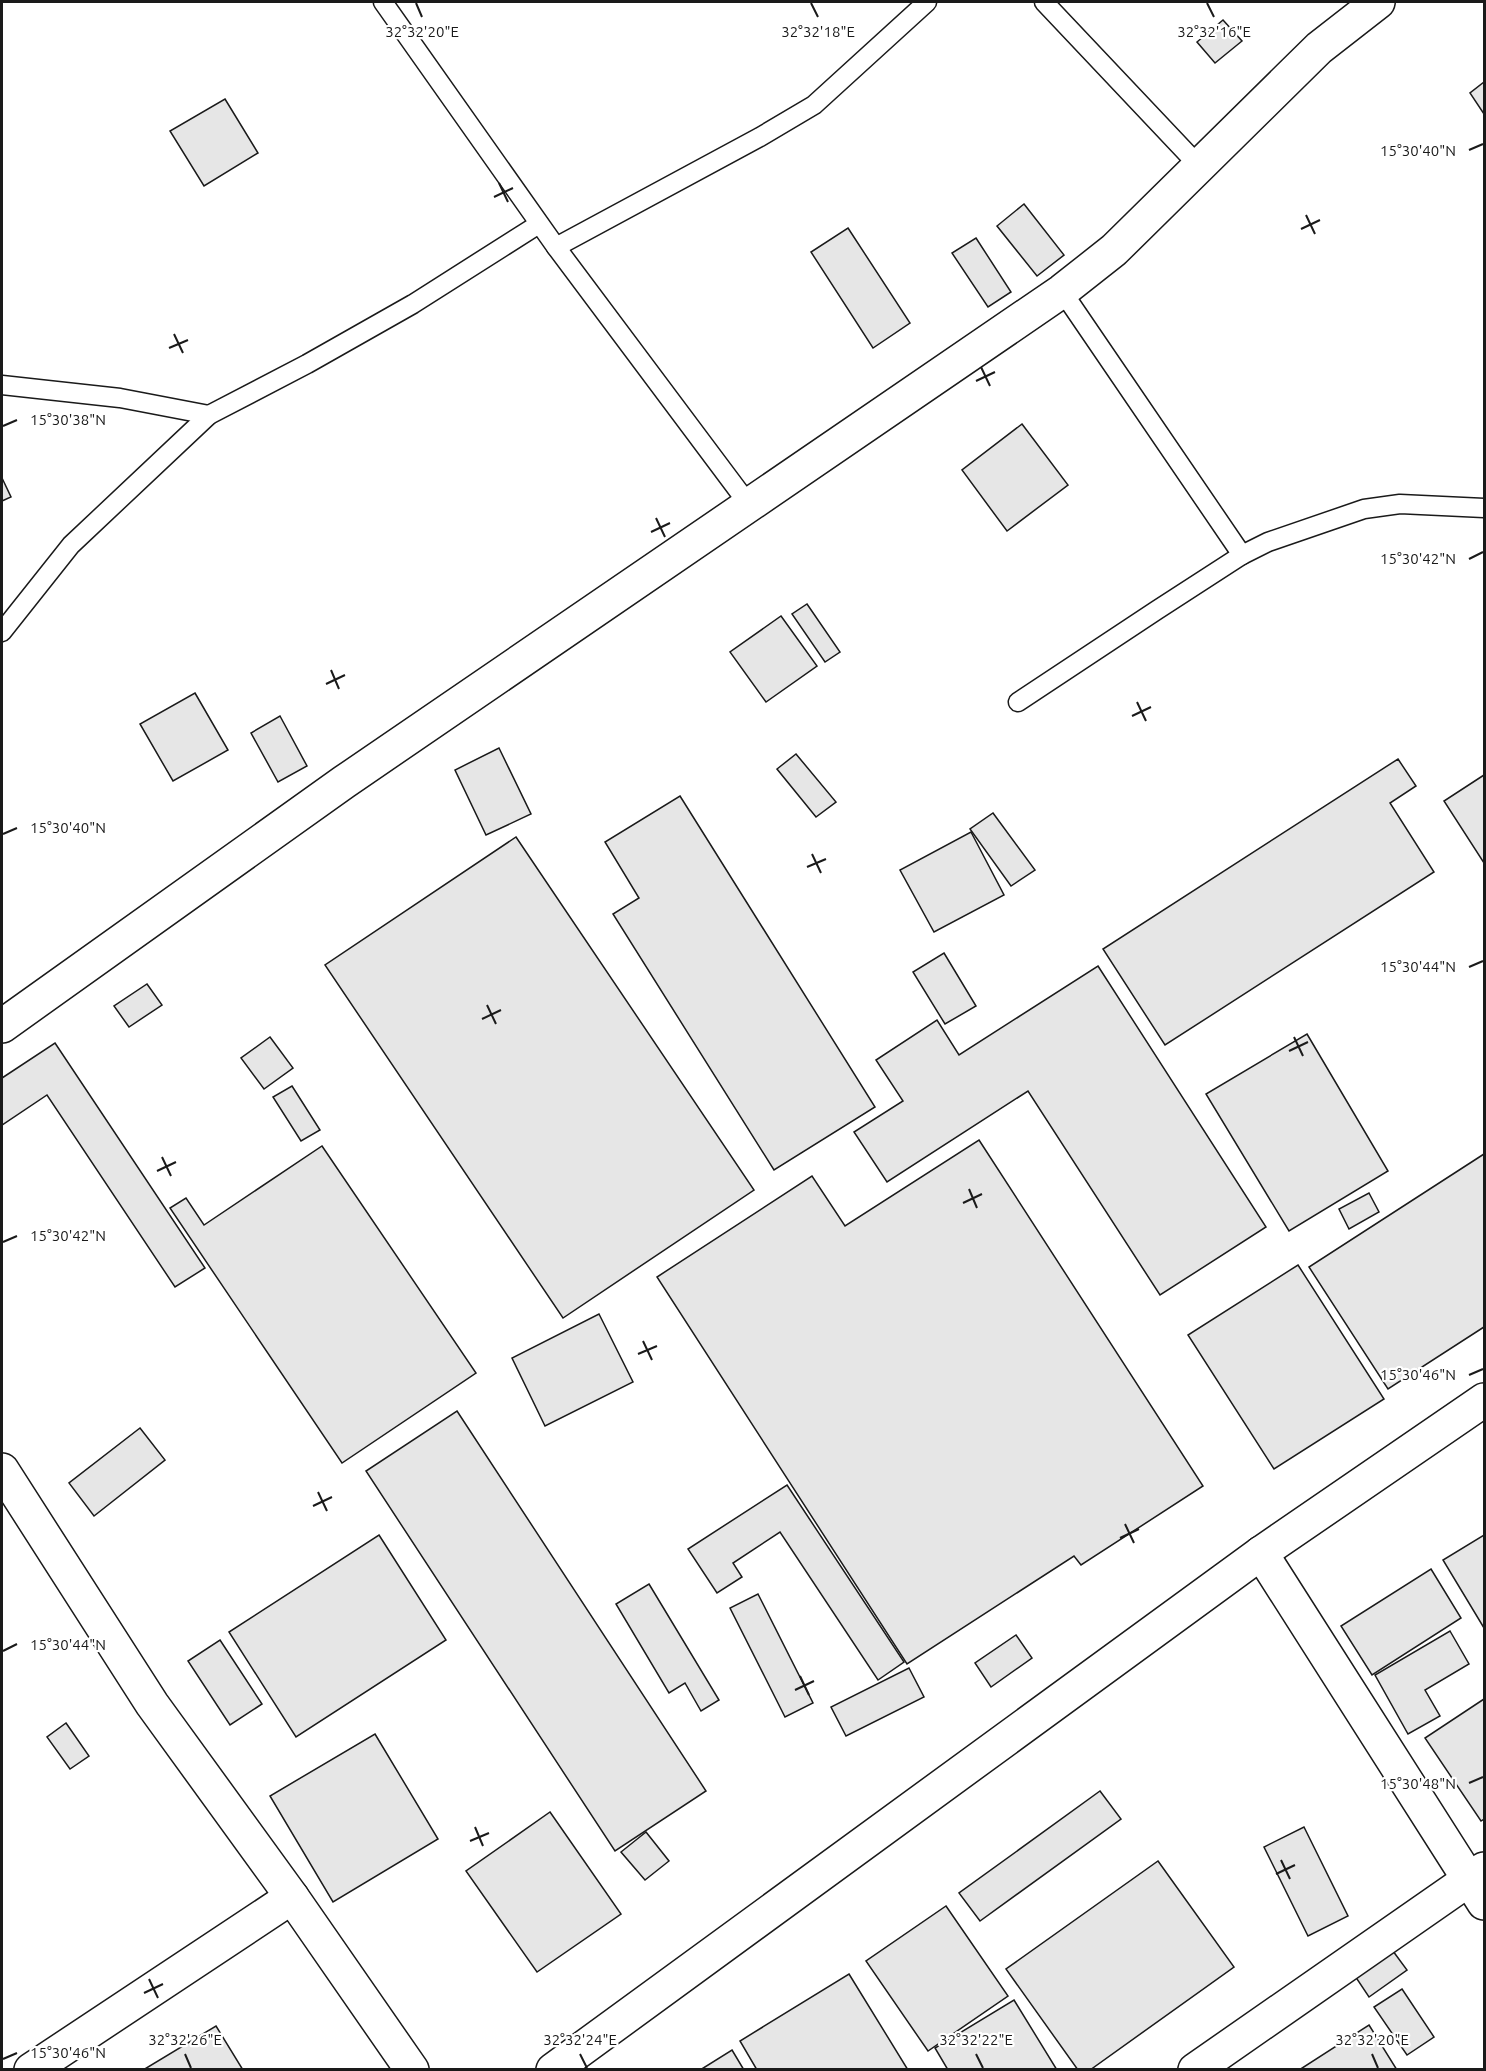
<svg xmlns="http://www.w3.org/2000/svg" width="1486" height="2071" font-family="Ubuntu,sans-serif">
  <style>
    .building { fill: #e6e6e6; stroke: #1a1a1a; stroke-width: 1.5 }
    .lines { fill: none; stroke-linecap: round; stroke-linejoin: round }
    .lane-casing { stroke: #1a1a1a; stroke-width: 21 }
    .street-casing { stroke: #1a1a1a; stroke-width: 36 }
    .lane { stroke: #fff; stroke-width: 18 }
    .street { stroke: #fff; stroke-width: 33 }
    .ticks { fill: none; stroke: #1a1a1a; stroke-width: 2 }
    .ticks-label { font-size: 15px; text-anchor: middle; fill: #1a1a1a; stroke: #fff; stroke-width: 4.5; stroke-linejoin: round; paint-order: stroke }
  </style>
  <rect width="100%" height="100%" fill="#fff"/>
  <!-- building -->
  <g class="building">
    <polygon points="1223,20 1242,41 1215,63 1197,42"/>
    <polygon points="1484,82 1484,114 1470,93"/>
    <polygon points="225,99 258,153 204,186 170,131"/>
    <polygon points="1024,204 1064,255 1037,276 997,226"/>
    <polygon points="848,228 910,323 873,348 811,252"/>
    <polygon points="976,238 1011,292 988,307 952,253"/>
    <polygon points="1022,424 1068,485 1007,531 962,470"/>
    <polygon points="2,478 11,497 2,501"/>
    <polygon points="807,604 840,652 825,662 792,614"/>
    <polygon points="781,616 817,666 766,702 730,652"/>
    <polygon points="195,693 228,750 173,781 140,724"/>
    <polygon points="280,716 307,766 278,782 251,733"/>
    <polygon points="499,748 531,814 486,835 455,770"/>
    <polygon points="796,754 836,802 816,817 777,769"/>
    <polygon points="1398,759 1416,786 1390,803 1434,872 1165,1045 1103,949"/>
    <polygon points="1484,775 1484,863 1444,801"/>
    <polygon points="680,796 875,1107 774,1170 613,914 639,898 605,842"/>
    <polygon points="993,813 1035,870 1011,886 970,829"/>
    <polygon points="971,832 1004,895 934,932 900,870"/>
    <polygon points="516,837 754,1190 563,1318 325,965"/>
    <polygon points="944,953 976,1006 945,1024 913,972"/>
    <polygon points="1098,966 1266,1227 1160,1295 1028,1091 887,1182 854,1132 903,1101 876,1060 937,1020 959,1055"/>
    <polygon points="147,984 162,1005 129,1027 114,1006"/>
    <polygon points="1307,1034 1388,1171 1289,1231 1206,1094"/>
    <polygon points="270,1037 293,1068 264,1089 241,1058"/>
    <polygon points="55,1043 205,1268 175,1287 47,1095 2,1125 2,1078"/>
    <polygon points="292,1086 320,1130 301,1141 273,1097"/>
    <polygon points="979,1140 1203,1486 1081,1565 1074,1556 907,1664 657,1277 812,1176 845,1226"/>
    <polygon points="322,1146 476,1373 342,1463 170,1208 186,1198 204,1225"/>
    <polygon points="1484,1154 1484,1327 1388,1389 1309,1267"/>
    <polygon points="1369,1193 1379,1212 1349,1229 1339,1209"/>
    <polygon points="1298,1265 1384,1399 1274,1469 1188,1335"/>
    <polygon points="599,1314 633,1382 545,1426 512,1358"/>
    <polygon points="457,1411 706,1791 615,1851 366,1471"/>
    <polygon points="140,1428 165,1460 94,1516 69,1483"/>
    <polygon points="787,1485 904,1662 878,1680 780,1532 733,1563 742,1577 717,1593 688,1549"/>
    <polygon points="379,1535 446,1640 296,1737 229,1632"/>
    <polygon points="1484,1535 1484,1628 1443,1560"/>
    <polygon points="1431,1569 1461,1618 1372,1675 1341,1626"/>
    <polygon points="649,1584 719,1700 701,1711 685,1683 669,1693 616,1604"/>
    <polygon points="758,1594 813,1703 785,1717 730,1608"/>
    <polygon points="1450,1631 1469,1664 1425,1690 1440,1716 1408,1734 1375,1675"/>
    <polygon points="1016,1635 1032,1658 991,1687 975,1663"/>
    <polygon points="220,1640 262,1704 230,1725 188,1661"/>
    <polygon points="909,1668 924,1697 846,1736 831,1707"/>
    <polygon points="1484,1699 1484,1819 1481,1821 1425,1738"/>
    <polygon points="66,1723 89,1756 70,1769 47,1737"/>
    <polygon points="375,1734 438,1839 333,1902 270,1796"/>
    <polygon points="1100,1791 1121,1819 980,1921 959,1893"/>
    <polygon points="550,1812 621,1914 537,1972 466,1871"/>
    <polygon points="1304,1827 1348,1916 1308,1936 1264,1847"/>
    <polygon points="646,1832 669,1861 645,1880 621,1852"/>
    <polygon points="1158,1861 1234,1967 1090,2070 1078,2070 1006,1969"/>
    <polygon points="946,1906 1008,1996 928,2051 866,1961"/>
    <polygon points="1390,1947 1407,1970 1369,1997 1353,1973"/>
    <polygon points="849,1974 908,2070 757,2070 740,2041"/>
    <polygon points="1402,1989 1434,2037 1407,2055 1374,2007"/>
    <polygon points="1014,2000 1057,2070 948,2070 935,2048"/>
    <polygon points="1369,2025 1397,2070 1299,2070"/>
    <polygon points="216,2026 243,2070 143,2070"/>
    <polygon points="732,2050 744,2070 700,2070"/>
  </g>
  <g class="lines">
    <defs>
      <g id="lane">
        <polyline points="383,2 556,247 749,505"/>
        <polyline points="1044,2 1199,166"/>
        <polyline points="556,247 760,137 814,105 927,2"/>
        <polyline points="1062,291 1242,555"/>
        <polyline points="2,385 120,398 209,415"/>
        <polyline points="2,632 71,545 209,415 307,364 413,304 539,224"/>
        <polyline points="1018,702 1157,610 1242,555 1268,542 1364,509 1400,504 1484,508"/>
      </g>
      <g id="street">
        <polyline points="2,1026 344,782 1062,291 1114,250 1319,48 1378,2"/>
        <polyline points="2,1470 152,1704 292,1897 412,2070"/>
        <polyline points="1261,1553 1484,1903"/>
        <polyline points="31,2070 292,1897"/>
        <polyline points="553,2070 1261,1553 1484,1400"/>
        <polyline points="1195,2070 1484,1869"/>
      </g>
    </defs>
    <!-- lane casing -->
    <use href="#lane" class="lane-casing"/>
    <!-- street casing -->
    <use href="#street" class="street-casing"/>
    <!-- lane -->
    <use href="#lane" class="lane"/>
    <!-- street -->
    <use href="#street" class="street"/>
  </g>
  <!-- ticks -->
  <path class="ticks" d="M 416,3 L 422,17M 811,3 L 818,17M 1207,3 L 1214,17M 1469,150 L 1483,144M 499,183 L 508,202M 494,197 L 513,188M 1306,215 L 1315,234M 1301,229 L 1320,220M 174,334 L 183,353M 169,348 L 188,340M 981,367 L 990,386M 976,381 L 995,372M 3,426 L 17,420M 656,518 L 665,537M 651,532 L 670,523M 1469,559 L 1483,552M 331,670 L 339,689M 326,684 L 345,675M 1137,702 L 1146,721M 1132,716 L 1151,707M 3,834 L 17,828M 812,854 L 821,873M 807,867 L 826,859M 1469,967 L 1483,961M 487,1005 L 496,1024M 482,1019 L 501,1010M 1294,1037 L 1303,1056M 1289,1051 L 1308,1042M 162,1157 L 171,1176M 157,1171 L 176,1162M 969,1189 L 977,1208M 963,1203 L 982,1194M 3,1242 L 17,1236M 643,1341 L 652,1360M 638,1354 L 657,1346M 1469,1375 L 1483,1369M 318,1492 L 327,1511M 313,1506 L 332,1497M 1125,1524 L 1134,1543M 1120,1538 L 1139,1529M 3,1651 L 17,1644M 800,1676 L 809,1695M 795,1690 L 814,1681M 1469,1783 L 1483,1777M 475,1827 L 483,1846M 470,1841 L 489,1833M 1281,1860 L 1290,1879M 1276,1874 L 1295,1865M 149,1979 L 158,1998M 144,1993 L 163,1984M 185,2054 L 191,2068M 580,2054 L 587,2068M 976,2054 L 983,2068M 1372,2054 L 1378,2068M 3,2059 L 17,2053"/>
  <g class="ticks-label">
    <text x="422" y="37">32°32'20"E</text>
    <text x="818" y="37">32°32'18"E</text>
    <text x="1214" y="37">32°32'16"E</text>
    <text x="1418" y="156">15°30'40"N</text>
    <text x="68" y="425">15°30'38"N</text>
    <text x="1418" y="564">15°30'42"N</text>
    <text x="68" y="833">15°30'40"N</text>
    <text x="1418" y="972">15°30'44"N</text>
    <text x="68" y="1241">15°30'42"N</text>
    <text x="1418" y="1380">15°30'46"N</text>
    <text x="68" y="1650">15°30'44"N</text>
    <text x="1418" y="1789">15°30'48"N</text>
    <text x="185" y="2045">32°32'26"E</text>
    <text x="580" y="2045">32°32'24"E</text>
    <text x="976" y="2045">32°32'22"E</text>
    <text x="1372" y="2045">32°32'20"E</text>
    <text x="68" y="2058">15°30'46"N</text>
  </g>
  <!-- border -->
  <rect width="1486" height="2071" fill="none" stroke="#1a1a1a" stroke-width="6"/>
</svg>
